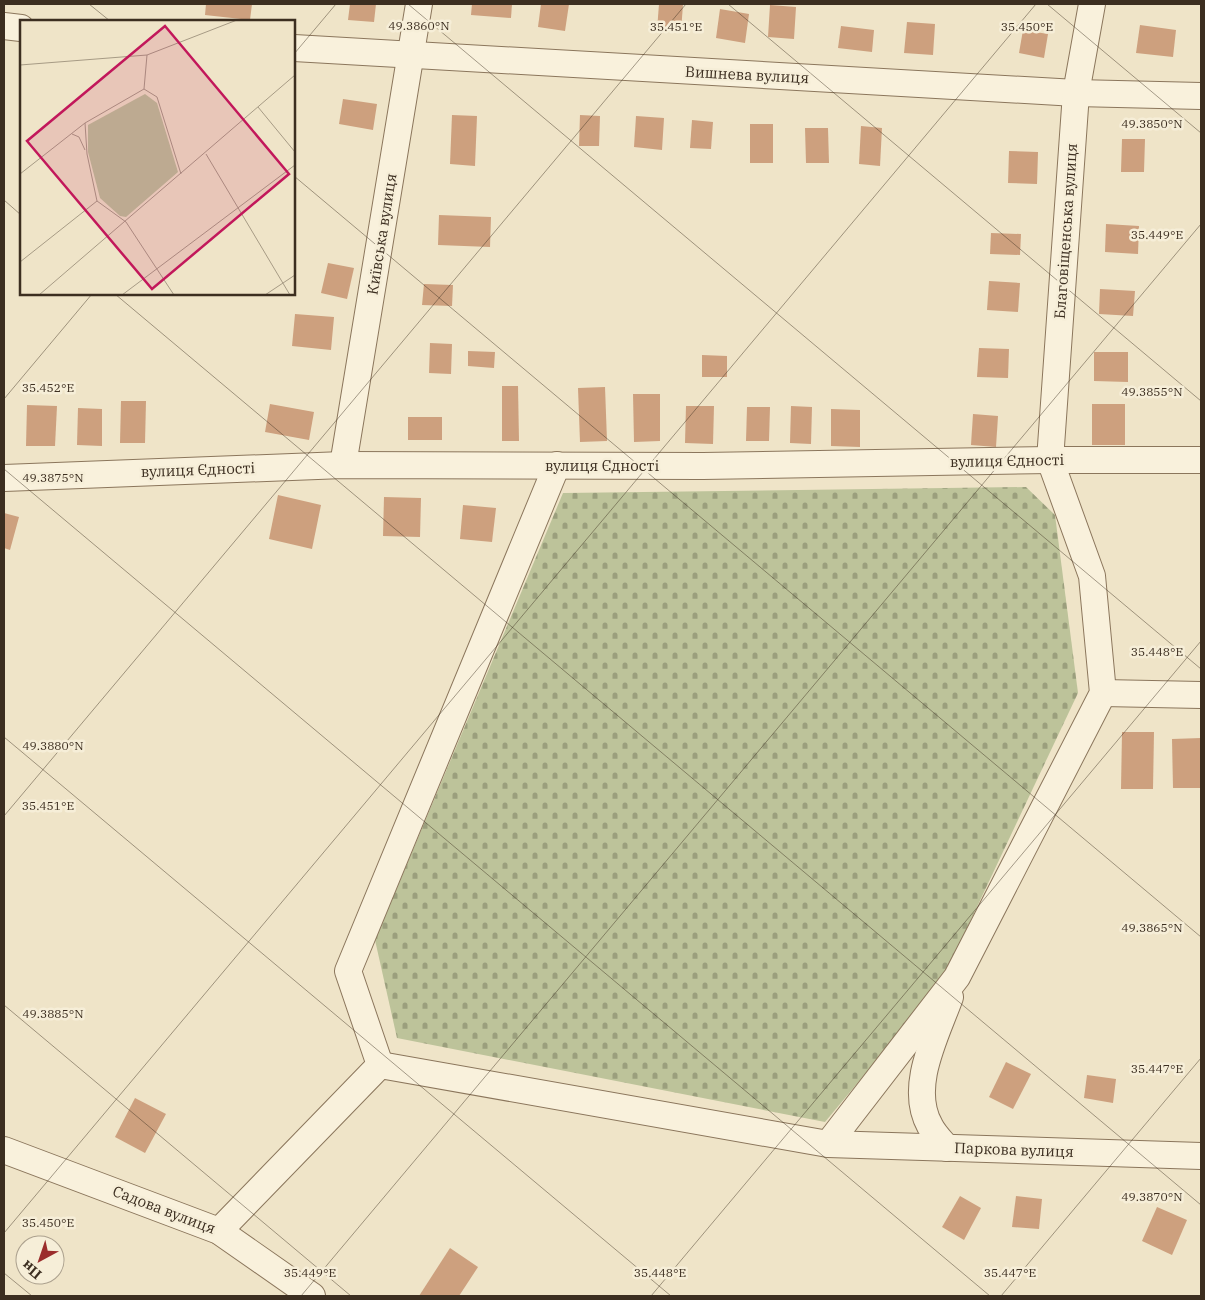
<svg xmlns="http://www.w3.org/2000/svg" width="1205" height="1300" font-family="'IBM Plex Serif',serif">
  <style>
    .cemetery { fill: url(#cemetery-stones) }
    .building { fill: #cda07e }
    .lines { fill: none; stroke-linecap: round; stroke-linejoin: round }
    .minor-casing { stroke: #8b765c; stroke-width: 28 }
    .minor { stroke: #f9f1dc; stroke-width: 26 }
    .ticks { fill: none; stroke: #3c2e20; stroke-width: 1; stroke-opacity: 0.45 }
    .labels { text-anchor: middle; stroke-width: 5; stroke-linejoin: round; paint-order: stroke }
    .street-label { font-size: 15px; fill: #3c2e20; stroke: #f6eed8 }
    .inset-road { fill: none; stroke: #a79b85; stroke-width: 1 }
    .view { fill: #c2185b; fill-opacity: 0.15; stroke: #c2185b; stroke-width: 2.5 }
    .inset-edge { fill: none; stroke: #3c2e20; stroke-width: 2.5 }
    .ticks-label { font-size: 12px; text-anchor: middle; fill: #3c2e20; stroke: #f6eed8; stroke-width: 5; stroke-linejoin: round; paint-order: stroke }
  </style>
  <defs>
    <pattern id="cemetery-stones" width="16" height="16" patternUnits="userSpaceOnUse" patternTransform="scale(1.25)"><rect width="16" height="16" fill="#bdc39a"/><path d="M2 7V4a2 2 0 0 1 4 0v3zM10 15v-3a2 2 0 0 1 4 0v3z" fill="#9b9f7d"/></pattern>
  </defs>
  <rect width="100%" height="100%" fill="#efe4c8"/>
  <!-- cemetery -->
  <polygon class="cemetery" points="1026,487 1055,515 1078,693 941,983 825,1122 397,1038 375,940 563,493"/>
  <!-- building -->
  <g class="building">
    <polygon points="206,4 252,4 250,20 205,15"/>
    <polygon points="350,4 376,4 374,22 348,20"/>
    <polygon points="472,4 512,4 511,18 471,15"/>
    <polygon points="541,4 569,4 565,31 538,27"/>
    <polygon points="659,4 683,4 681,32 657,30"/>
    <polygon points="770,5 796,7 794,39 768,37"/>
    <polygon points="720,9 749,14 745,43 716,38"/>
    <polygon points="907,22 935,24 933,55 904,53"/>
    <polygon points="1140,25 1176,30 1173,57 1136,53"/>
    <polygon points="841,26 874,30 872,52 838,48"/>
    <polygon points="1023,30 1048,34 1044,58 1019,53"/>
    <polygon points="343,99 377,104 373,130 339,124"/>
    <polygon points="452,115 477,116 475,166 450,164"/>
    <polygon points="580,115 600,116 599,146 579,146"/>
    <polygon points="636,116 664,118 662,150 634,147"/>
    <polygon points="692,120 713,122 711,149 690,148"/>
    <rect x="750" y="124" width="23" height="39"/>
    <polygon points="861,126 882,128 880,166 859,164"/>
    <polygon points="805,128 828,128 829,163 806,163"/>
    <polygon points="1122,139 1145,139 1144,172 1121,172"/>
    <polygon points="1009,151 1038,152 1037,184 1008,183"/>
    <polygon points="439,215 491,217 490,247 438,245"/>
    <polygon points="1106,224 1139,226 1138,254 1105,252"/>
    <polygon points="991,233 1021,234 1020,255 990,254"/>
    <polygon points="328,263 354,268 347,299 321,293"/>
    <polygon points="989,281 1020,283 1018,312 987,310"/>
    <polygon points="424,284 453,285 452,306 422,305"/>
    <polygon points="1100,289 1135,291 1133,316 1099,314"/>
    <polygon points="295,314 334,317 331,350 292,346"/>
    <polygon points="430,343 452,344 451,374 429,373"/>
    <polygon points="979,348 1009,349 1008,378 977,377"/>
    <polygon points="468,351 495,352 494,368 468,366"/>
    <polygon points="1094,352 1128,352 1128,382 1094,381"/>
    <polygon points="702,355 727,356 727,377 702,377"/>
    <polygon points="502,386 518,386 519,441 502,441"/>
    <polygon points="605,387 607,441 580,442 578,388"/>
    <polygon points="633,394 660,394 660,441 634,442"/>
    <polygon points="121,401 146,401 145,443 120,443"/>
    <polygon points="270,404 314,412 309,440 265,432"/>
    <rect x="1092" y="404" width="33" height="41"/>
    <polygon points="27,405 57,406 55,446 26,446"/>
    <polygon points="686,406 714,406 713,444 685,443"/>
    <polygon points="791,406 812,407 811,444 790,443"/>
    <polygon points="747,407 770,407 769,441 746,441"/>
    <polygon points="78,408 102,409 102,446 77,445"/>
    <polygon points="831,409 860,410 860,447 831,446"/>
    <polygon points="973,414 998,416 996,447 971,445"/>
    <rect x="408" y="417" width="34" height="23"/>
    <polygon points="278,495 321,505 312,549 269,539"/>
    <polygon points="384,497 421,498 420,537 383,536"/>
    <polygon points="463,505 496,508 492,542 460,539"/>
    <polygon points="4,513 19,517 10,550 4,548"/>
    <polygon points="1122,732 1154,732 1153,789 1121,789"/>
    <polygon points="1201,738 1201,788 1173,788 1172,739"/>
    <polygon points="1006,1062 1031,1074 1013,1109 989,1097"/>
    <polygon points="1087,1075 1116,1079 1113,1103 1084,1098"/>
    <polygon points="135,1098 166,1114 145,1153 115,1137"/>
    <polygon points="960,1196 981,1208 964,1240 942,1227"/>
    <polygon points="1016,1196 1042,1199 1039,1229 1012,1227"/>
    <polygon points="1157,1207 1187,1220 1172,1255 1142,1241"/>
    <polygon points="450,1248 478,1267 459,1296 419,1296"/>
  </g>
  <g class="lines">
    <defs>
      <g id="minor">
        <polyline points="4,26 21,28"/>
        <polyline points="294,48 1076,93 1201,96"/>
        <polyline points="343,465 419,4"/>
        <polyline points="4,478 343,465 703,466 1050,460 1201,460"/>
        <polyline points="1103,693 1201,695"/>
        <polyline points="380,1065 348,971 557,465"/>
        <polyline points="828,1144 957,977 1103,693 1092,576 1050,460 1076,93 1092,4"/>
        <path d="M 947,1148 C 941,1141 934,1134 930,1126 C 908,1087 936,1036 950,997"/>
        <polyline points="4,1150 219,1231 312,1296"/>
        <polyline points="219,1231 380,1065 828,1144 1201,1156"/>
      </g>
    </defs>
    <!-- minor casing -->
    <use href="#minor" class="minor-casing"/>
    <!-- minor -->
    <use href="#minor" class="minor"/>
  </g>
  <!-- ticks -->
  <path class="ticks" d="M 89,4 L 110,21M 408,4 L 1201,669M 728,4 L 1201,401M 1047,4 L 1201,133M 294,54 L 336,4M 294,176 L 1201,937M 4,200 L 21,215M 115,294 L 1201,1205M 4,399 L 92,294M 4,469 L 990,1296M 4,737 L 671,1296M 4,816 L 686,4M 4,1005 L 351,1296M 4,1233 L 1036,4M 4,1273 L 32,1296M 301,1296 L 1201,224M 651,1296 L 1201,641M 1001,1296 L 1201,1058"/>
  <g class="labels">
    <!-- street labels -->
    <g class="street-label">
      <text transform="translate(747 75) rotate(3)" y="5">Вишнева вулиця</text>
      <text transform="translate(1066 231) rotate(-86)" y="5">Благовіщенська вулиця</text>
      <text transform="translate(382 234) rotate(-81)" y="5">Київська вулиця</text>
      <text transform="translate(1007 461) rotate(-1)" y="5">вулиця Єдності</text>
      <text x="602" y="471">вулиця Єдності</text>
      <text transform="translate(198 470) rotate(-2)" y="5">вулиця Єдності</text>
      <text transform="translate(1014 1150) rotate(2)" y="5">Паркова вулиця</text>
      <text transform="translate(164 1210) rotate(21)" y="5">Садова вулиця</text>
    </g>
  </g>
  <!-- overview -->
  <g transform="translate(20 20)">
    <rect width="275" height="275" fill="#efe4c8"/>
    <path d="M 125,74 L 137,83 L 158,152 L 106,197 L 100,196 L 80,178 L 68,132 L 68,105 Z" fill="#bdc39a"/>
    <path class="inset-road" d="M 0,45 L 127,35 L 217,0M 124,69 L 137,77 L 161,154M 238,87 L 275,132M 65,103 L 67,134 L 77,181 L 106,202 L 154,275M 52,114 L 59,117 L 65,130M 186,134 L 270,275M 0,154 L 65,103 L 124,69 L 127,35M 0,242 L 77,181M 19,275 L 275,55M 102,275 L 275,145M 245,275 L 275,255"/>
    <path class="view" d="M 145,6 L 269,154 L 132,269 L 7,121 Z"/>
    <rect width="275" height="275" class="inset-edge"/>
  </g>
  <g class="ticks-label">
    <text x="419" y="30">49.3860°N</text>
    <text x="676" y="31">35.451°E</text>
    <text x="1027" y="31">35.450°E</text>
    <text x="1152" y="128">49.3850°N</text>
    <text x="1157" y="239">35.449°E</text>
    <text x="48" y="392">35.452°E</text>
    <text x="1152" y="396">49.3855°N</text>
    <text x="53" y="482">49.3875°N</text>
    <text x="1157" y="656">35.448°E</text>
    <text x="53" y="750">49.3880°N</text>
    <text x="48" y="810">35.451°E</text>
    <text x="1152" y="932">49.3865°N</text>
    <text x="53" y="1018">49.3885°N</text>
    <text x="1157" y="1073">35.447°E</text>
    <text x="1152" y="1201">49.3870°N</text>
    <text x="48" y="1227">35.450°E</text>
    <text x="310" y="1277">35.449°E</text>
    <text x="660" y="1277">35.448°E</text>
    <text x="1010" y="1277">35.447°E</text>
  </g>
  <!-- border -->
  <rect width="1205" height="1300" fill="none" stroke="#3c2e20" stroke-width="10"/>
  <!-- north arrow -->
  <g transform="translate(40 1260) rotate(220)"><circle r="24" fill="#f6eed8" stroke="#aca18e"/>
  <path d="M0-4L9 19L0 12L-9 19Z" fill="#9b2d2c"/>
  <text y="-8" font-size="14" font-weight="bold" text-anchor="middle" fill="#3c2e20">Пн</text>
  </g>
</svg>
